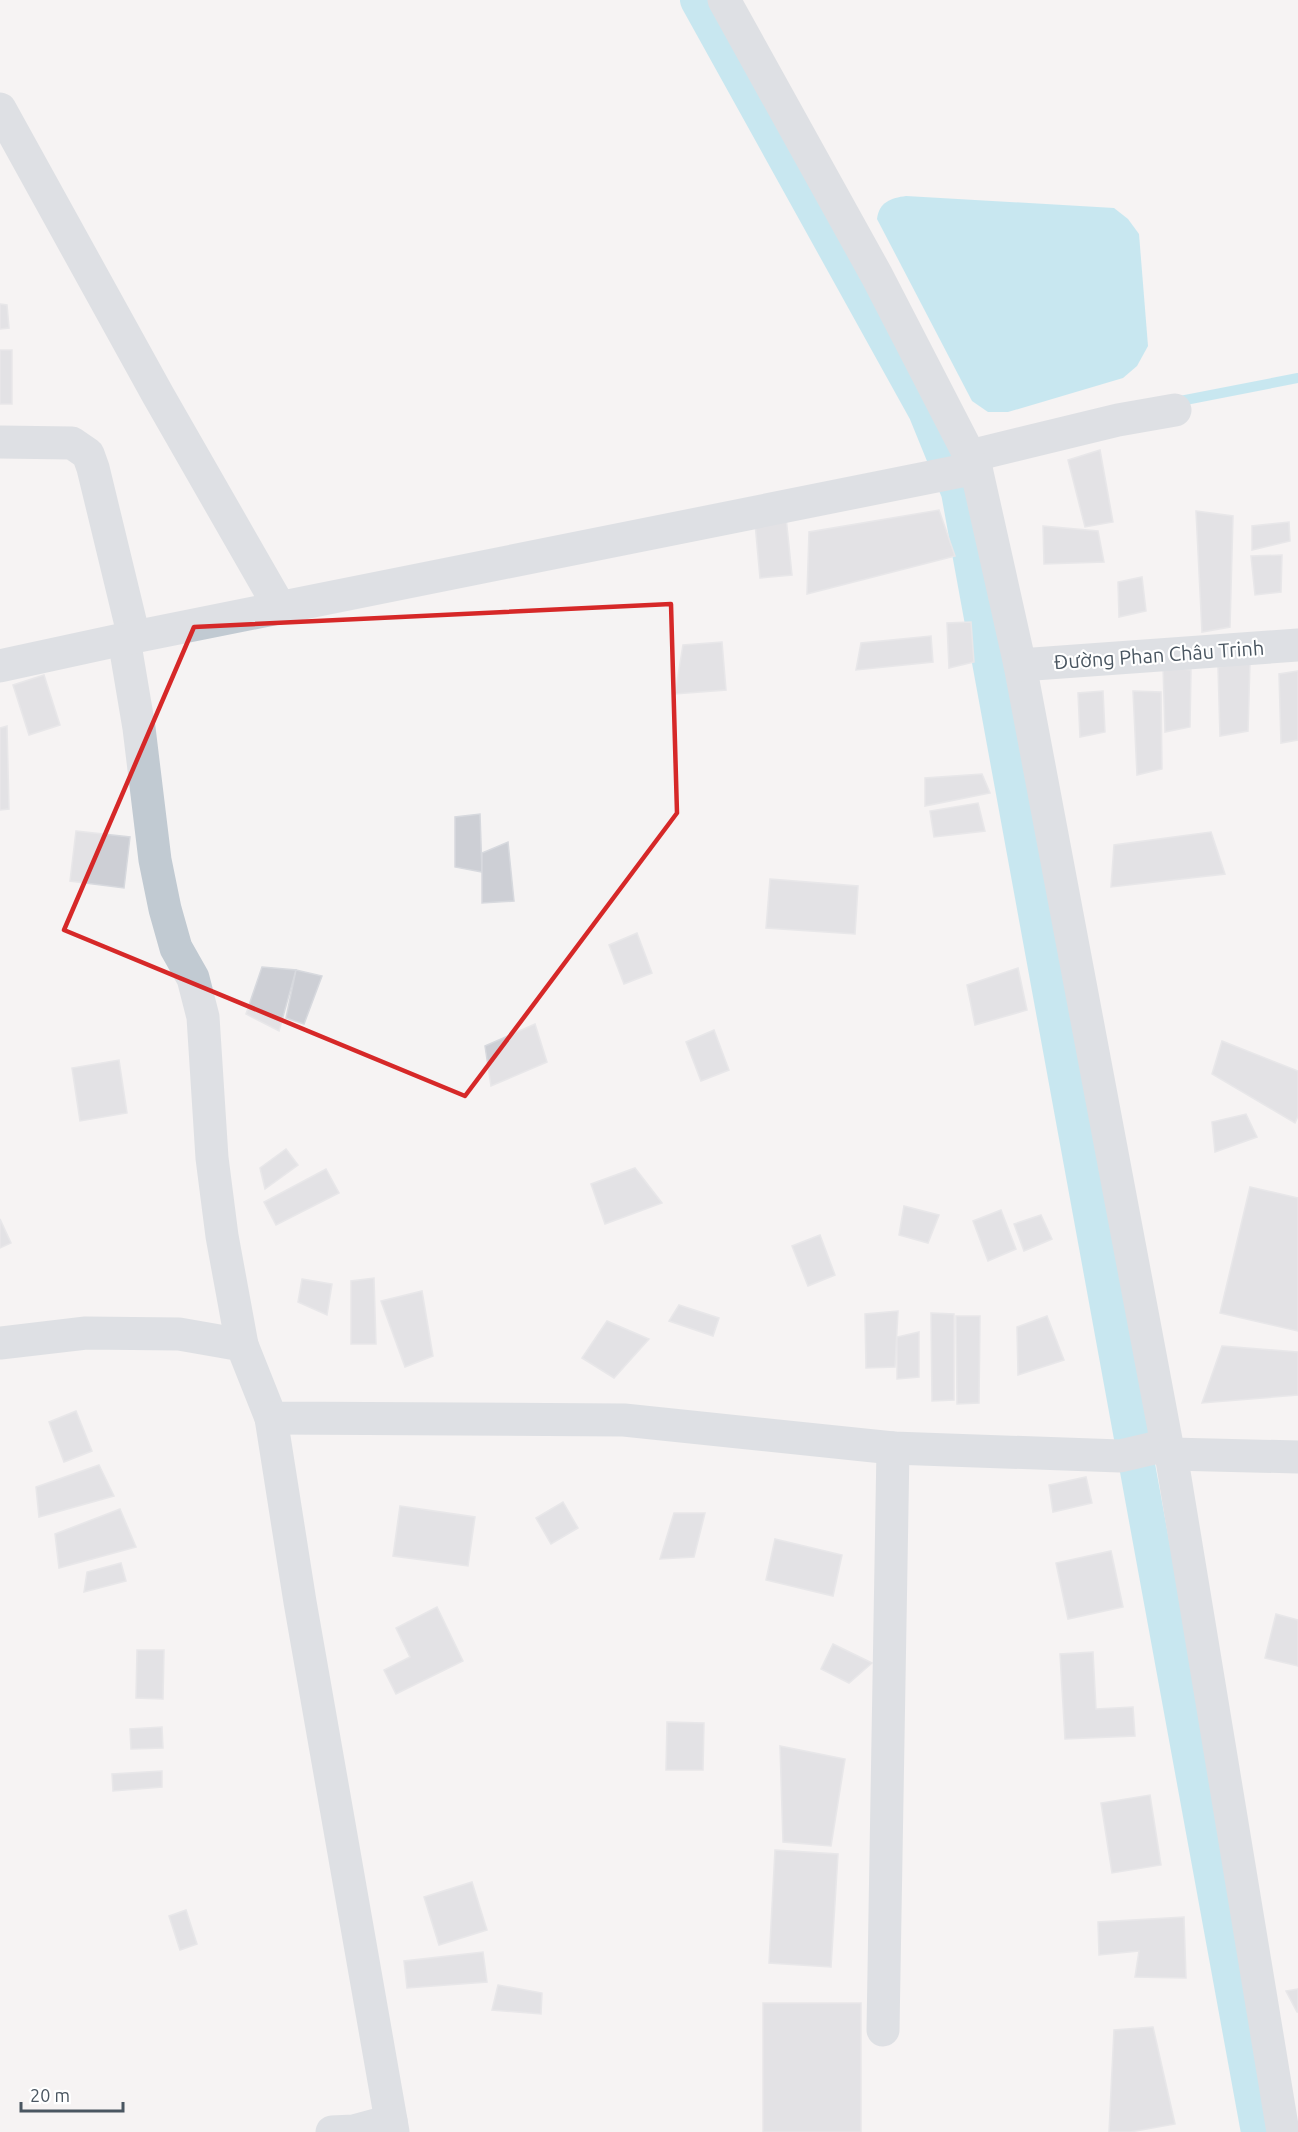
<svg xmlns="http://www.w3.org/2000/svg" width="1298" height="2132" font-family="Ubuntu,sans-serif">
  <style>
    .water { fill: #90daee }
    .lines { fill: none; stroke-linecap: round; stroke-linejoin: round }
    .stream { stroke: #90daee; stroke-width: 10 }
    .canal { stroke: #90daee; stroke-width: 36 }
    .building { fill: #cdcfd5; stroke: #d7d9de; stroke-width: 1.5 }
    .street { stroke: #c1cad2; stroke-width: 33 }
    .marked { fill: none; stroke: #d62828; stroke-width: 4.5; stroke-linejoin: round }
    .labels { text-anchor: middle; stroke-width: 4.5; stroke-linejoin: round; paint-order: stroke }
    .street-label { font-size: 20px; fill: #4a5661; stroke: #fff }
  </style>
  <rect width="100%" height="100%" fill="#f5f3f3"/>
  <!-- water -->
  <path class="water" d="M 906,196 L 1114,208 L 1128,219 L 1139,234 L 1148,346 L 1137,366 L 1123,378 L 1008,412 L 988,412 L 972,401 L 877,219 C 879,202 891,198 906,196 Z"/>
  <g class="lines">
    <!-- stream -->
    <g class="stream">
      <polyline points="1175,402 1298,378"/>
      <polyline points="941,447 954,444"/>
    </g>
    <!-- canal -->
    <polyline class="canal" points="698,0 926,411 959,492 1259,2132"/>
  </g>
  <!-- building -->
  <g class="building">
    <polygon points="0,304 7,305 9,328 0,329"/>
    <rect x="0" y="350" width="12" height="54"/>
    <polygon points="1100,450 1113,522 1085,527 1068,460"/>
    <polygon points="939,510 955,556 807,594 809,532"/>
    <polygon points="1196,511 1233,516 1230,627 1202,632"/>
    <polygon points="786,517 792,575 760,578 755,523"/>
    <polygon points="1289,522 1290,541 1252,550 1252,526"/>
    <polygon points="1043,526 1098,531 1104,562 1044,564"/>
    <polygon points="1282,555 1281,592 1255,595 1251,556"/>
    <polygon points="1142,577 1146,611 1119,617 1118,582"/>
    <polygon points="971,622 974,662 949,668 947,623"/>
    <polygon points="931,636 933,662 856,670 861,643"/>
    <polygon points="722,642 726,690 675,694 683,645"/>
    <polygon points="1250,662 1248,731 1220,736 1218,667"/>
    <polygon points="1163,666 1191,670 1190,727 1165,732"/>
    <polygon points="1298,671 1298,740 1281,743 1279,674"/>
    <polygon points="44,675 60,725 29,735 13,685"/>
    <polygon points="1103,691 1105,732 1080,737 1078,693"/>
    <polygon points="1133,691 1161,692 1162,769 1137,775"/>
    <polygon points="7,726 9,809 0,810 0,728"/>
    <polygon points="982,774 990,793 925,806 925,778"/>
    <polygon points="978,803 985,831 934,837 930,811"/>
    <polygon points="480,814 482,872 455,867 455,817"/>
    <polygon points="76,831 130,837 124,888 70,881"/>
    <polygon points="1211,832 1225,874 1111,887 1114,845"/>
    <polygon points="508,842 514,901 482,903 482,853"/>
    <polygon points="770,879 858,886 855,934 766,928"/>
    <polygon points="637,933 652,973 624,984 609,945"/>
    <polygon points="262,967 296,970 279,1031 246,1014"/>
    <polygon points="1018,968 1027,1010 975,1025 967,985"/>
    <polygon points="296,970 322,976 304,1024 286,1018"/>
    <polygon points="535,1024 547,1062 491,1086 485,1046"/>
    <polygon points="714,1030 729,1070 701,1081 686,1042"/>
    <polygon points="1222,1041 1298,1071 1298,1116 1295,1123 1212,1074"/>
    <polygon points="119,1060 127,1113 80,1121 72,1068"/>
    <polygon points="1246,1114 1257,1137 1215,1152 1212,1122"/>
    <polygon points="286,1149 298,1165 265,1189 260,1168"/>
    <polygon points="635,1168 662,1203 605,1224 591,1184"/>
    <polygon points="326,1169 339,1193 276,1225 264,1202"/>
    <polygon points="1250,1187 1298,1198 1298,1331 1220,1313"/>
    <polygon points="904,1206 939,1215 928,1243 899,1235"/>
    <polygon points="1001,1210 1016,1249 988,1261 973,1221"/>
    <polygon points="1041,1215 1052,1239 1024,1251 1014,1224"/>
    <polygon points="0,1219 11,1243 0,1248"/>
    <polygon points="820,1235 835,1275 808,1286 792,1246"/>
    <polygon points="374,1278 376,1344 351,1344 351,1281"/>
    <polygon points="302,1279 332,1284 327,1315 298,1302"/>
    <polygon points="422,1291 433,1356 405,1367 381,1301"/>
    <polygon points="679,1305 719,1318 713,1336 669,1321"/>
    <polygon points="898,1311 895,1367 866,1368 865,1314"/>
    <polygon points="931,1313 954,1314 954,1400 932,1401"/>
    <polygon points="956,1316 980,1316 979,1403 957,1404"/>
    <polygon points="1047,1316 1064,1360 1018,1375 1017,1327"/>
    <polygon points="607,1321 649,1339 614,1378 582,1358"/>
    <polygon points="919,1332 919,1377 897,1379 897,1337"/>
    <polygon points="1222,1346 1298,1352 1298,1395 1202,1403"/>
    <polygon points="76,1411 92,1451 64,1462 49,1422"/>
    <polygon points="99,1465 114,1496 39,1517 36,1487"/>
    <polygon points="1086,1477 1092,1503 1053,1512 1049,1485"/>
    <polygon points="563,1502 578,1528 551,1544 536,1518"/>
    <polygon points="400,1506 475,1517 468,1566 393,1556"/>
    <polygon points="120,1509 136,1547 59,1568 55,1534"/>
    <polygon points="674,1513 705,1513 694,1557 660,1559"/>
    <polygon points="775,1539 842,1555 833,1596 766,1580"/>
    <polygon points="1111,1551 1123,1607 1068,1619 1056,1563"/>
    <polygon points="121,1563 126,1581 84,1592 87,1572"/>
    <polygon points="437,1607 463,1661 396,1694 384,1670 410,1657 396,1628"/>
    <polygon points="1276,1614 1298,1620 1298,1666 1265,1658"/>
    <polygon points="833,1644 872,1663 849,1683 821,1669"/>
    <polygon points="137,1650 164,1650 163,1699 136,1698"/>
    <polygon points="1093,1652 1096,1709 1133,1707 1135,1736 1065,1739 1060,1654"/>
    <polygon points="667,1722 704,1723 703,1770 666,1770"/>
    <polygon points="162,1727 163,1748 131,1749 130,1729"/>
    <polygon points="780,1746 845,1759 831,1846 783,1842"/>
    <polygon points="162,1771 162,1787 113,1791 112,1774"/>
    <polygon points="1150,1795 1161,1865 1112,1873 1101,1803"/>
    <polygon points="775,1850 838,1854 831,1967 769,1963"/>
    <polygon points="472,1882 487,1930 439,1945 424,1897"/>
    <polygon points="186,1910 197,1944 180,1950 169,1916"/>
    <polygon points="1184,1917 1186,1978 1135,1977 1139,1951 1099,1955 1098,1922"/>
    <polygon points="483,1952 487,1982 407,1988 404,1961"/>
    <polygon points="498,1985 542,1993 541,2014 492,2010"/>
    <polygon points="1298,1989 1298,2012 1297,2012 1286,1991"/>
    <rect x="763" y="2003" width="98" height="129"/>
    <polygon points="1153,2027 1175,2124 1130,2132 1109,2132 1114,2030"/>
  </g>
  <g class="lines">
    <!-- street -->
    <g class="street">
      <polyline points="724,0 877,276 976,468 1020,665 1167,1445 1171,1454 1283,2132"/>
      <polyline points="0,109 158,395 280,608"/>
      <polyline points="0,442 72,443 88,454 93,468 134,637"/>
      <polyline points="970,456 1118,420 1175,410"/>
      <polyline points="124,639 139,728 155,860 165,909 176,948 193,978 203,1017 212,1158 222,1236 242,1345"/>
      <polyline points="1020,665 1298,645"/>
      <polyline points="0,666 124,639 976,468"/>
      <polyline points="0,1343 86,1333 179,1334 242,1345 271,1418 624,1420 893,1448 1120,1456 1167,1445"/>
      <polyline points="271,1418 300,1602 393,2132"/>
      <polyline points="1171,1454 1298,1457"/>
      <polyline points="883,2030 893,1448"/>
      <polyline points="332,2132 354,2131 391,2121"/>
    </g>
  </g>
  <!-- marked area -->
  <path d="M0 0H1298V2132H0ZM 671,604 L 677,813 L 465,1096 L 64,930 L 194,627 Z" fill="#f5f3f3" fill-opacity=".55" fill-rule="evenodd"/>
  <path class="marked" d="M 671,604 L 677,813 L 465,1096 L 64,930 L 194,627 Z"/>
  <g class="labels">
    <!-- street labels -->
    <g class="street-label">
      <text transform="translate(1159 655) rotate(-4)" y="7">Đường Phan Châu Trinh</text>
    </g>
  </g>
  <!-- scale -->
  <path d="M21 2102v9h102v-9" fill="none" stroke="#4a5661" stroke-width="3"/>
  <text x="30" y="2102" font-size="18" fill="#4a5661" stroke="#ffffff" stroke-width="4.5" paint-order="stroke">20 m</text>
</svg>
